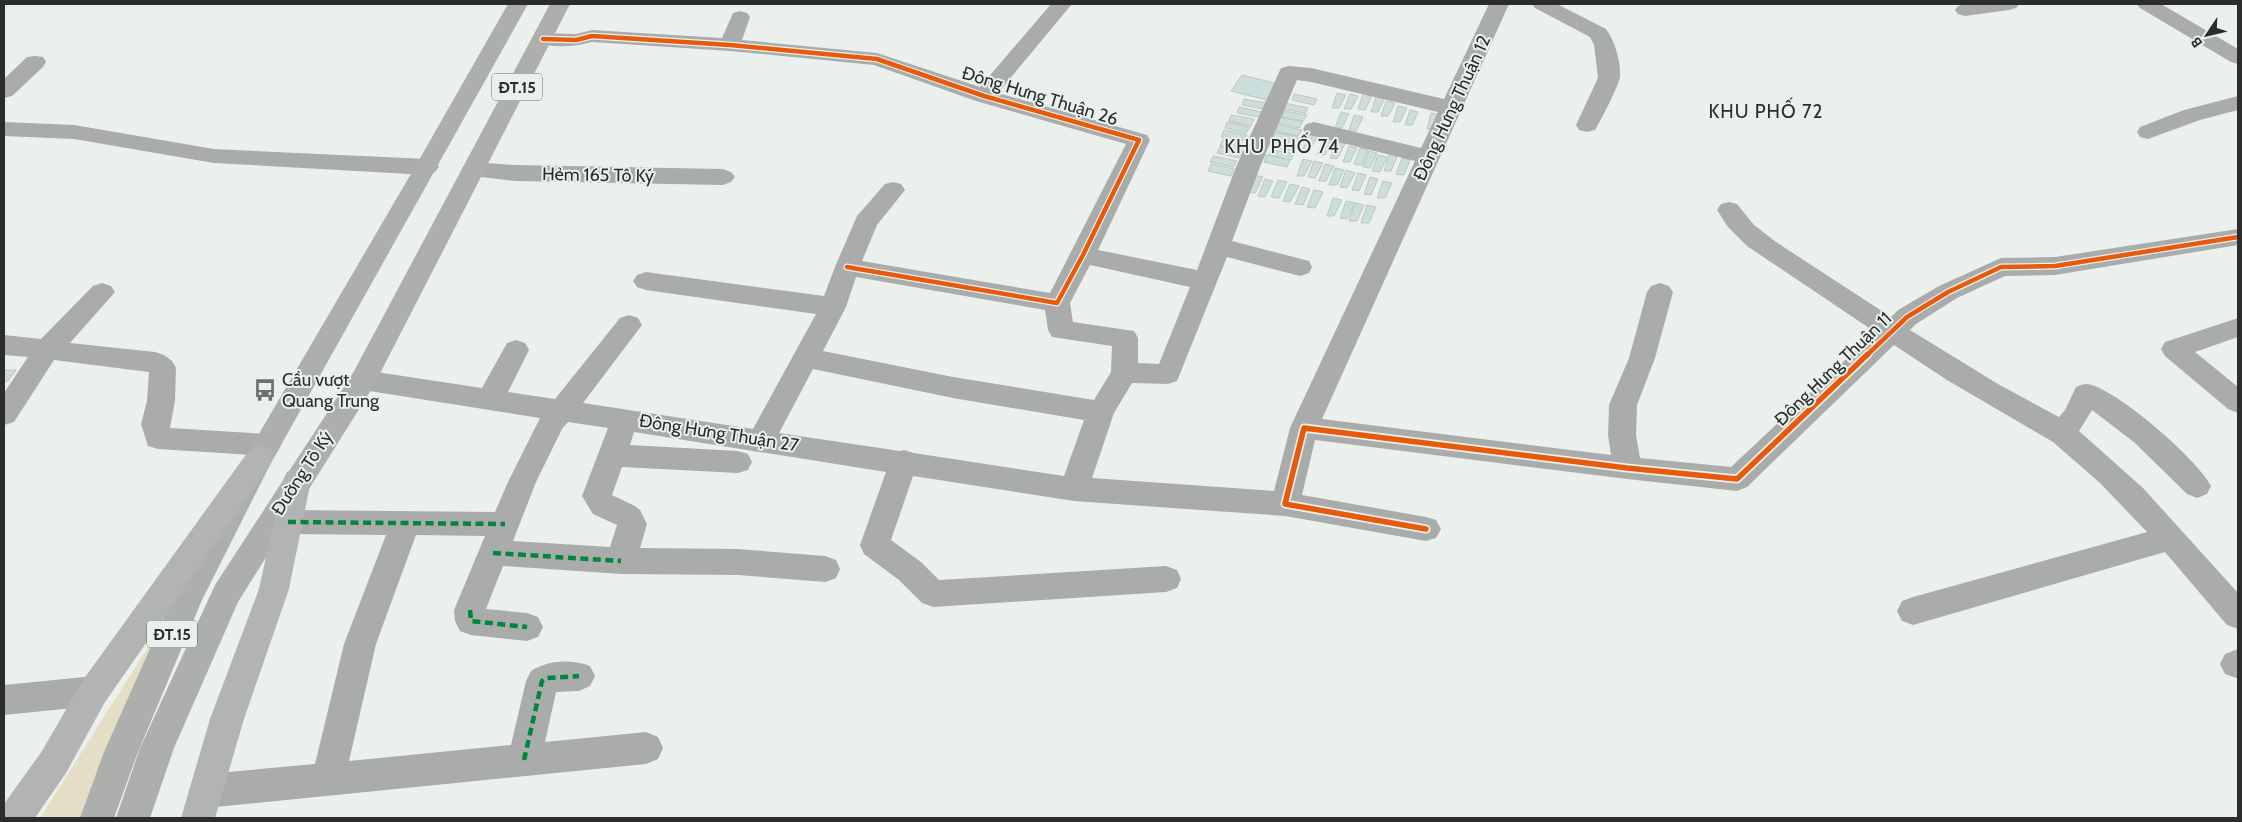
<svg xmlns="http://www.w3.org/2000/svg" width="2242" height="822" font-family="Cabin,sans-serif">
  <style>
    .green { fill: #e3dec5 }
    .building { fill: #ccdedc; stroke: #c1c5c3 }
    .lines { fill: none; stroke-linecap: round; stroke-linejoin: round }
    .minor { fill: #aaacac; fill-rule: evenodd }
    .major { fill: #adafad; fill-rule: evenodd }
    .highway { fill: #b2b4b3; fill-rule: evenodd }
    .quiet { stroke: #00873e; stroke-width: 4.5; stroke-dasharray: 8 4.5; stroke-linecap: butt }
    .cycleway-far1-casing { stroke: #eaf1ed; stroke-width: 7 }
    .cycleway-casing { stroke: #eaf1ed; stroke-width: 9 }
    .cycleway-far1 { stroke: #e8590c; stroke-width: 4.5 }
    .cycleway { stroke: #e8590c; stroke-width: 5.5 }
    .labels { text-anchor: middle; stroke-width: 4; stroke-linejoin: round; paint-order: stroke }
    .shield { fill: #eaf1ed; stroke: #646865; stroke-width: 1 }
    .shield-label { font-size: 16px; font-weight: bold; fill: #2a2d2b }
    .street-label { font-size: 18px; fill: #2a2d2b; stroke: #eaf1ed }
    .poi-label { font-size: 18px; fill: #2a2d2b; stroke: #eaf1ed; text-anchor: start }
    .neighbourhood-label { font-size: 19px; letter-spacing: 1px; fill: #2a2d2b; stroke: #eaf1ed }
  </style>
  <rect width="100%" height="100%" fill="#ebf0ed"/>
  <!-- green -->
  <polygon class="green" points="150,644 160,647 84,818 40,818"/>
  <!-- building -->
  <g class="building">
    <polygon points="1242,75 1278,84 1270,101 1231,91"/>
    <polygon points="1337,93 1346,95 1339,108 1332,108"/>
    <polygon points="1294,94 1317,99 1314,105 1292,100"/>
    <polygon points="1350,94 1358,96 1351,109 1344,109"/>
    <polygon points="1363,94 1372,96 1365,110 1358,109"/>
    <polygon points="1376,97 1384,99 1378,112 1371,112"/>
    <polygon points="1244,99 1267,103 1263,109 1242,105"/>
    <polygon points="1386,101 1395,103 1388,116 1381,116"/>
    <polygon points="1285,103 1308,108 1305,113 1283,109"/>
    <polygon points="1398,106 1407,108 1400,122 1393,122"/>
    <polygon points="1239,107 1262,112 1259,117 1237,113"/>
    <polygon points="1410,110 1418,112 1412,125 1405,125"/>
    <polygon points="1284,111 1307,115 1303,121 1282,117"/>
    <polygon points="1341,112 1349,114 1342,128 1335,128"/>
    <polygon points="1431,113 1440,115 1434,129 1427,129"/>
    <polygon points="1231,115 1254,119 1251,126 1229,121"/>
    <polygon points="1354,115 1363,117 1356,131 1349,131"/>
    <polygon points="1279,117 1303,122 1299,128 1277,123"/>
    <polygon points="1227,122 1250,127 1246,133 1225,128"/>
    <polygon points="1278,125 1302,130 1298,136 1276,131"/>
    <polygon points="1224,130 1247,135 1243,141 1221,137"/>
    <polygon points="1275,132 1298,137 1295,143 1273,139"/>
    <polygon points="1309,135 1317,137 1309,151 1302,151"/>
    <polygon points="1324,138 1332,140 1325,155 1317,154"/>
    <polygon points="1223,139 1246,144 1242,150 1220,146"/>
    <polygon points="1274,140 1297,145 1293,151 1271,147"/>
    <polygon points="1336,142 1345,144 1337,159 1330,158"/>
    <polygon points="1349,146 1357,148 1350,162 1343,162"/>
    <polygon points="1220,147 1243,152 1239,158 1217,153"/>
    <polygon points="1360,148 1368,150 1362,165 1354,164"/>
    <polygon points="1271,149 1294,154 1291,160 1269,155"/>
    <polygon points="1369,151 1377,153 1370,168 1363,167"/>
    <polygon points="1389,154 1397,157 1391,171 1384,171"/>
    <polygon points="1266,155 1290,160 1287,167 1264,162"/>
    <polygon points="1378,155 1387,157 1380,172 1372,171"/>
    <polygon points="1213,156 1237,161 1233,167 1210,162"/>
    <polygon points="1402,158 1410,160 1404,175 1396,174"/>
    <polygon points="1303,159 1312,161 1304,176 1297,176"/>
    <polygon points="1314,161 1323,163 1315,178 1308,177"/>
    <polygon points="1211,164 1234,169 1231,176 1208,171"/>
    <polygon points="1325,164 1334,166 1326,181 1319,181"/>
    <polygon points="1335,168 1344,170 1337,185 1329,185"/>
    <polygon points="1346,170 1355,173 1347,188 1340,187"/>
    <polygon points="1358,173 1366,175 1359,191 1352,190"/>
    <polygon points="1254,175 1263,177 1255,193 1247,192"/>
    <polygon points="1370,177 1378,179 1371,195 1364,194"/>
    <polygon points="1265,179 1273,181 1265,197 1258,196"/>
    <polygon points="1278,180 1287,182 1279,198 1271,197"/>
    <polygon points="1383,181 1392,183 1385,198 1377,198"/>
    <polygon points="1290,184 1299,186 1290,202 1283,201"/>
    <polygon points="1302,187 1310,189 1303,205 1295,204"/>
    <polygon points="1314,190 1323,192 1315,208 1307,207"/>
    <polygon points="1333,198 1342,200 1334,216 1327,216"/>
    <polygon points="1346,201 1355,203 1347,219 1340,218"/>
    <polygon points="1355,203 1364,205 1357,221 1349,221"/>
    <polygon points="1367,205 1376,207 1369,223 1361,223"/>
    <polygon points="4,370 16,370 8,381 4,381"/>
  </g>
  <g class="lines">
    <!-- minor -->
    <g class="minor">
      <path d="M 1051,4 L 1072,4 L 998,93 L 1147,135 L 1150,140 L 1098,250 L 1197,270 L 1236,167 L 1281,68 L 1289,66 L 1311,68 L 1444,99 L 1489,4 L 1509,4 L 1322,419 L 1611,455 L 1608,435 L 1609,405 L 1629,358 L 1647,292 L 1651,286 L 1660,283 L 1669,286 L 1673,292 L 1655,358 L 1637,405 L 1636,435 L 1640,458 L 1731,467 L 1875,332 L 1747,246 L 1728,227 L 1717,210 L 1721,204 L 1729,202 L 1737,204 L 1754,225 L 1776,242 L 1891,317 L 1898,310 L 1939,286 L 2001,258 L 2055,257 L 2238,229 L 2238,245 L 2055,275 L 2005,276 L 1957,298 L 1916,324 L 1910,330 L 1998,384 L 2059,417 L 2065,410 L 2076,387 C 2080,385 2084,384 2087,384 C 2115,387 2199,461 2211,486 L 2207,494 L 2197,498 L 2187,494 L 2135,443 L 2092,410 L 2079,431 L 2143,488 L 2238,593 L 2238,629 L 2227,625 L 2165,552 L 1913,625 L 1902,621 L 1897,611 L 1902,601 L 1913,597 L 2147,532 L 2100,483 L 2053,442 L 1947,380 L 1894,345 L 1747,487 L 1737,491 L 1627,479 L 1315,440 L 1302,495 L 1426,517 L 1436,520 L 1441,529 L 1436,538 L 1426,541 L 1285,516 L 1074,501 L 913,476 L 891,540 L 921,562 L 939,580 L 1166,566 L 1177,570 L 1181,579 L 1177,588 L 1166,592 L 933,607 L 922,603 L 899,580 L 864,554 L 860,545 L 886,472 L 634,432 L 630,445 L 738,451 L 748,454 L 752,462 L 748,470 L 738,473 L 622,467 L 612,495 L 635,506 L 640,510 L 647,524 L 640,548 L 738,549 L 825,556 L 836,560 L 840,569 L 836,578 L 825,582 L 738,575 L 621,574 L 503,566 L 486,609 L 527,613 L 538,617 L 543,627 L 538,637 L 527,641 L 471,635 L 460,631 L 455,621 L 454,610 L 485,536 L 416,535 L 376,644 L 349,761 L 511,745 L 526,681 L 531,671 C 548,660 572,659 590,666 L 595,676 L 590,686 L 579,691 L 556,692 L 545,742 L 646,732 L 658,737 L 663,748 L 658,759 L 646,764 L 206,808 L 194,803 L 189,791 L 194,779 L 206,774 L 315,764 L 344,644 L 386,535 L 288,534 L 278,531 L 273,522 L 278,513 L 288,510 L 495,512 L 508,482 L 540,418 L 363,390 L 353,387 L 350,380 L 353,373 L 363,370 L 482,388 L 507,343 L 516,340 L 525,343 L 529,350 L 508,392 L 555,399 L 620,318 L 629,315 L 638,318 L 642,325 L 583,403 L 753,429 L 816,314 L 646,290 L 637,287 L 633,281 L 637,275 L 646,272 L 824,296 L 835,267 L 857,216 L 885,184 L 893,182 L 901,184 L 905,190 L 877,225 L 862,261 L 1050,293 L 1126,144 L 976,101 L 874,65 L 730,51 L 592,42 C 574,47 554,48 536,43 L 533,39 L 536,35 L 543,33 L 576,34 L 592,30 L 722,38 L 733,13 L 740,11 L 747,13 L 750,17 L 742,40 L 877,53 L 980,87 ZM 1297,80 L 1311,82 L 1438,112 L 1421,148 L 1314,122 L 1306,124 L 1303,129 L 1306,134 L 1415,161 L 1290,428 L 1274,491 L 1092,478 L 1114,413 L 1132,383 L 1168,384 L 1177,381 L 1227,257 L 1300,276 L 1309,273 L 1312,267 L 1309,261 L 1232,241 L 1260,167 ZM 1090,265 L 1190,287 L 1159,364 L 1138,363 L 1138,338 L 1134,331 L 1073,322 L 1070,303 ZM 856,277 L 1045,310 L 1048,330 L 1052,337 L 1112,346 L 1111,372 L 1094,400 L 953,377 L 823,351 L 846,307 ZM 813,369 L 953,398 L 1084,420 L 1064,476 L 914,453 L 904,450 L 900,451 L 779,433 ZM 568,422 L 608,428 L 582,496 L 593,514 L 617,525 L 610,547 L 513,541 L 536,482 L 562,429 Z"/>
      <path d="M 1532,4 L 1557,4 L 1606,29 C 1615,41 1621,62 1620,77 C 1619,85 1600,122 1595,130 L 1587,132 L 1579,130 L 1576,125 L 1598,78 L 1594,45 L 1590,37 L 1535,8 Z"/>
      <polygon points="1966,4 2019,4 2016,8 2009,10 1965,16 1958,14 1955,10 1958,6"/>
      <polygon points="2137,4 2161,4 2238,49 2238,64 2231,62 2140,8"/>
      <polygon points="35,56 43,57 46,62 43,67 12,96 4,98 4,79 27,57"/>
      <polygon points="2238,96 2238,110 2200,120 2148,139 2140,137 2137,132 2140,127 2184,110"/>
      <polygon points="4,122 74,125 214,149 427,159 435,162 439,167 435,172 427,175 214,163 74,139 4,136"/>
      <polygon points="473,162 515,165 723,169 731,172 735,177 731,182 723,185 515,181 465,175 461,170 465,165"/>
      <polygon points="102,283 111,286 115,292 70,343 155,352 164,355 172,361 176,368 175,401 170,428 267,434 277,437 281,445 277,453 267,456 158,449 148,446 141,424 147,401 149,372 54,360 14,422 4,425 4,393 28,357 4,355 4,335 41,339 93,286"/>
      <polygon points="2238,318 2238,337 2195,352 2238,387 2238,413 2228,409 2165,356 2161,349 2165,342"/>
      <polygon points="2238,649 2238,678 2236,678 2225,674 2220,664 2225,654"/>
      <polygon points="94,676 105,680 110,691 105,702 94,706 4,715 4,685"/>
    </g>
    <!-- major -->
    <g class="major">
      <polygon points="508,4 528,4 271,463 202,600 138,752 114,818 80,818 104,752 177,588 250,449 415,167"/>
      <polygon points="550,4 570,4 373,387 238,602 174,748 150,818 116,818 140,748 215,585 353,373"/>
    </g>
    <!-- highway -->
    <g class="highway">
      <polygon points="260,446 270,449 274,457 270,465 105,702 66,773 35,818 4,818 4,804 42,751 83,680 250,449"/>
      <polygon points="297,468 307,472 311,480 289,589 244,719 215,818 181,818 210,719 259,589 283,480 287,472"/>
    </g>
    <!-- quiet -->
    <g class="quiet">
      <polyline points="288,522 505,524"/>
      <polyline points="493,553 621,561"/>
      <polyline points="470,610 471,621 527,627"/>
      <polyline points="524,760 542,681 547,678 579,676"/>
    </g>
    <defs>
      <g id="cycleway-far1">
        <polyline points="543,39 576,40 592,36 730,45 877,59 984,96 1139,140 1083,255 1057,303 847,267"/>
        <polyline points="1866,356 1907,317 1948,292 2001,267 2055,266 2238,237"/>
      </g>
      <polyline id="cycleway" points="1426,529 1285,504 1304,428 1627,468 1737,479 1868,354"/>
    </defs>
    <!-- cycleway-far1 casing -->
    <use href="#cycleway-far1" class="cycleway-far1-casing"/>
    <!-- cycleway casing -->
    <use href="#cycleway" class="cycleway-casing"/>
    <!-- cycleway-far1 -->
    <use href="#cycleway-far1" class="cycleway-far1"/>
    <!-- cycleway -->
    <use href="#cycleway" class="cycleway"/>
  </g>
  <!-- icons -->
  <defs>
    <symbol id="bus-bare" viewBox="-9 -9 18 18"><path d="M-5-6H5V4H4V6H2V4H-2V6H-4V4H-5ZM-3.5-4V0h7V-4ZM-3.5 1.2v1.5H-2V1.2ZM2 1.2v1.5H3.5V1.2Z" fill="#6e716f" stroke="#eaf1ed" stroke-width="2.5" paint-order="stroke"/></symbol>
  </defs>
  <g fill-rule="evenodd">
    <use href="#bus-bare" x="249" y="374" width="32" height="32"/>
  </g>
  <g class="labels">
    <!-- shield labels -->
    <g class="shield">
      <rect x="492" y="73.5" width="50" height="27" rx="4"/>
      <rect x="147" y="620.5" width="50" height="27" rx="4"/>
    </g>
    <g class="shield-label">
      <text x="517" y="93">ĐT.15</text>
      <text x="172" y="640">ĐT.15</text>
    </g>
    <!-- street labels -->
    <g class="street-label">
      <text transform="translate(1040 96) rotate(17)" y="6">Đông Hưng Thuận 26</text>
      <text transform="translate(1452 108) rotate(-65)" y="6">Đông Hưng Thuận 12</text>
      <text transform="translate(598 175) rotate(1)" y="6">Hẻm 165 Tô Ký</text>
      <text transform="translate(1833 369) rotate(-44)" y="6">Đông Hưng Thuận 11</text>
      <text transform="translate(719 433) rotate(9)" y="6">Đông Hưng Thuận 27</text>
      <text transform="translate(302 473) rotate(-57)" y="6">Đường Tô Ký</text>
    </g>
    <!-- poi labels -->
    <g class="poi-label">
      <text x="282" y="386">Cầu vượt<tspan x="282" dy="21">Quang Trung</tspan></text>
    </g>
    <!-- neighbourhood labels -->
    <g class="neighbourhood-label">
      <text x="1766" y="118">KHU PHỐ 72</text>
      <text x="1282" y="153">KHU PHỐ 74</text>
    </g>
  </g>
  <!-- border -->
  <rect width="2242" height="822" fill="none" stroke="#2a2d2b" stroke-width="10"/>
  <!-- north arrow -->
  <g transform="translate(2207 35) rotate(235)" stroke="#eaf1ed" stroke-width="4" paint-order="stroke">
  <path d="M0-4L9 19L0 12L-9 19Z" fill="#2a2d2b"/>
  <text y="-8" font-size="14" font-weight="bold" text-anchor="middle" fill="#2a2d2b">B</text>
  </g>
</svg>
